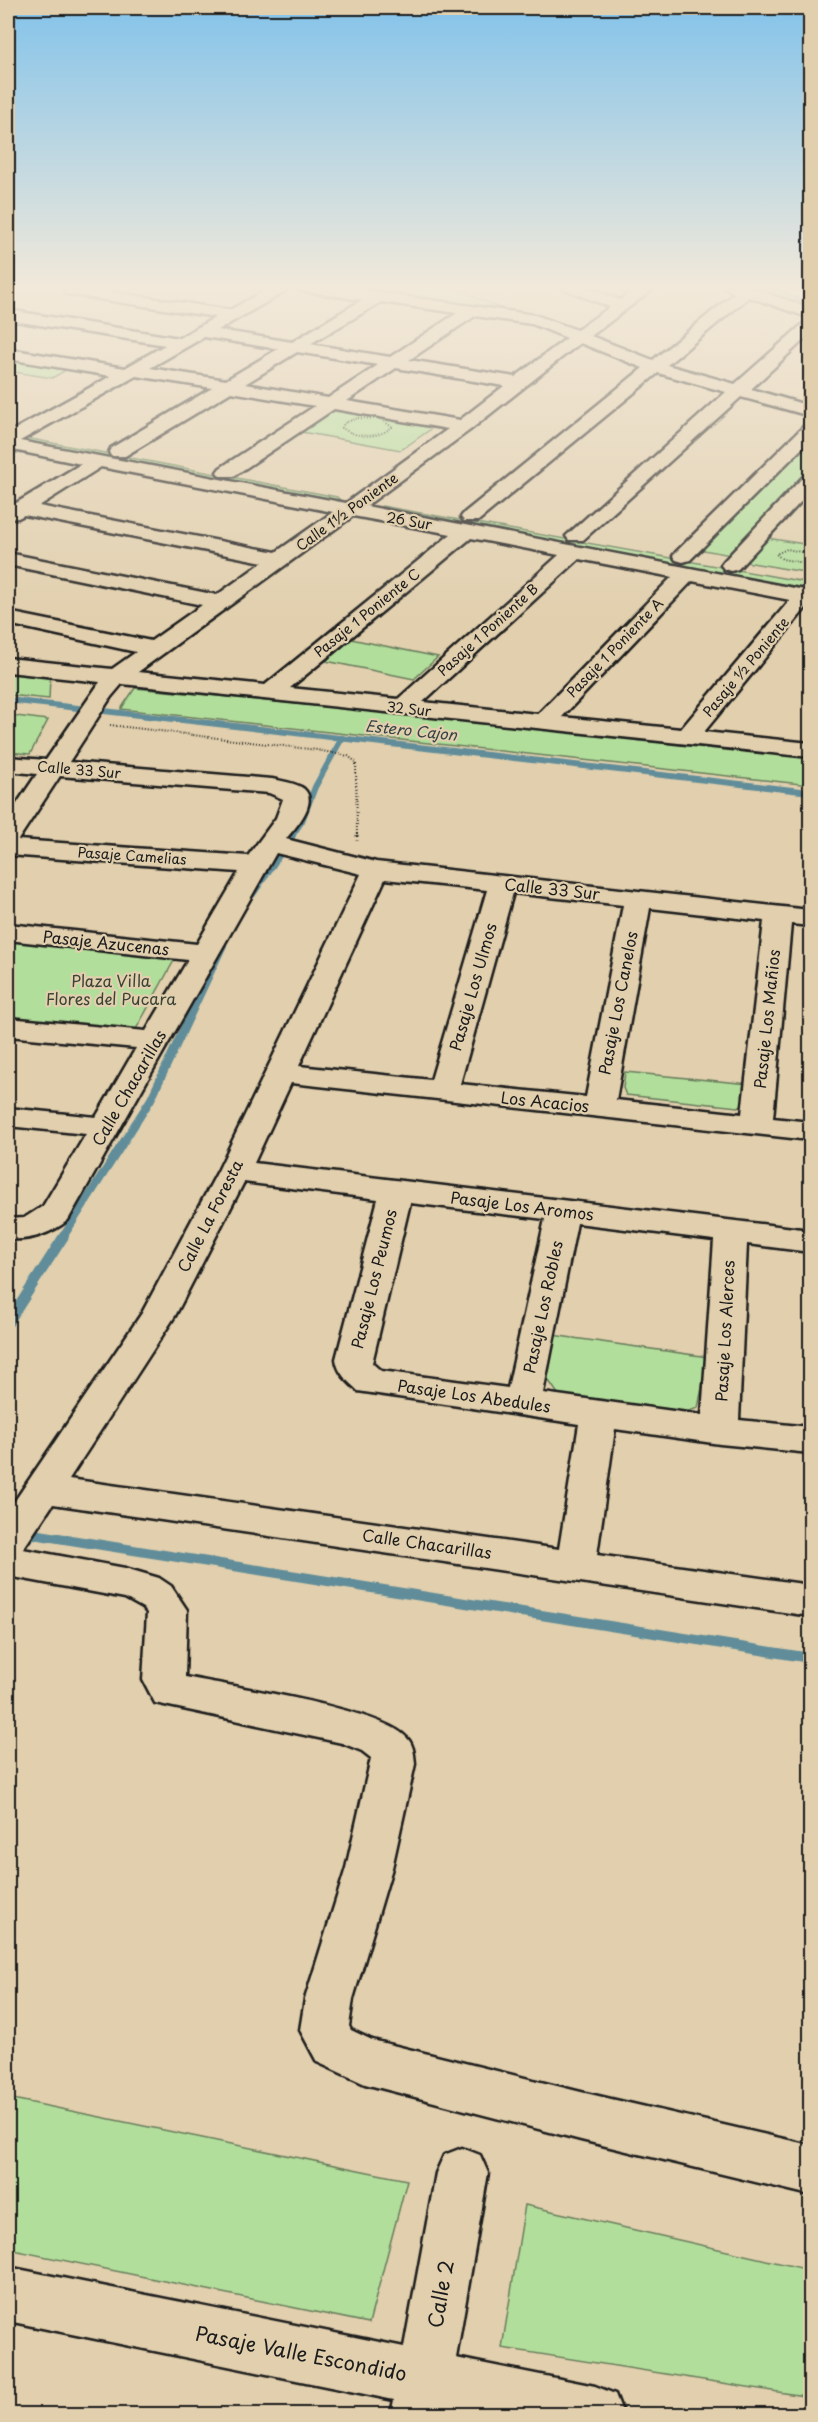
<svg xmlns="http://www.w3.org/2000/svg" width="818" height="2422" font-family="'Playpen Sans',sans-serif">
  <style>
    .green { fill: #b2de9b; stroke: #677d5c; stroke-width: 1.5 }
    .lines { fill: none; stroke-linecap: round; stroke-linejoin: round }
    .stream-far3 { stroke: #608d99; stroke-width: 4.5 }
    .stream-far2 { stroke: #608d99; stroke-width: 6 }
    .stream-far1 { stroke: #608d99; stroke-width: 8 }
    .stream { stroke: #608d99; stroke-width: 10 }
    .minor-casing { stroke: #1c1c1c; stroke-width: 5 }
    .path-far1 { stroke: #1c1c1c; stroke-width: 2; stroke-dasharray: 1 2; stroke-linecap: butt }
    .path { stroke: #1c1c1c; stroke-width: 3; stroke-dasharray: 1.5 4; stroke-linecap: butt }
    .minor { fill: #e1cfad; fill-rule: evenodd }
    .labels { text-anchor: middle; stroke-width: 4.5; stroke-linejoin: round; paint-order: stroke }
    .far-street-label { font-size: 14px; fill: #1c1c1c; stroke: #e1cfad }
    .far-water-label { font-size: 15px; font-style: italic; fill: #334246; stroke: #e1cfad }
    .street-label { font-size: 16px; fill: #1c1c1c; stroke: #e1cfad }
    .park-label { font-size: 16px; fill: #3a4335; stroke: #e1cfad }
    .near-street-label { font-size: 20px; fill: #1c1c1c; stroke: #e1cfad }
  </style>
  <rect width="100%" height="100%" fill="#e1cfad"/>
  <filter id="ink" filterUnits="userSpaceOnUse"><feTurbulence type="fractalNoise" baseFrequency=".0167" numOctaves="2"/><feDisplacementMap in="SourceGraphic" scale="12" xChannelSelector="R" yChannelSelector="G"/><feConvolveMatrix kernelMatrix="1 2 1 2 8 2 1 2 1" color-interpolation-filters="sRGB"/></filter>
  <g filter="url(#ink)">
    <!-- green -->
    <g class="green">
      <polygon points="311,286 450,286 514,314"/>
      <polygon points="740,286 782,286 810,296 810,310"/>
      <polygon points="8,355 75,365 52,378 8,371"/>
      <polygon points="335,406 438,424 401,450 296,431"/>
      <polygon points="810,434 810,476 736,556 698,549"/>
      <polygon points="26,438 337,497 340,500 333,503 15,441"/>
      <polygon points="382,506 810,583 810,592 384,513 376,509"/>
      <polygon points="767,538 810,545 810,573 746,562"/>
      <polygon points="351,639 438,657 414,679 326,661"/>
      <polygon points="8,673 50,677 49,699 8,695"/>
      <polygon points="135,688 810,754 810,785 121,709"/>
      <polygon points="8,715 48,720 30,754 8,752"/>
      <polygon points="8,941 176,957 135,1031 8,1018"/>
      <polygon points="625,1072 749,1084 748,1102 738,1107 626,1095 623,1088"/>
      <polygon points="552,1335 708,1357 698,1408 680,1414 558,1394 547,1378"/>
      <polygon points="8,2098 407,2180 369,2323 8,2249"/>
      <polygon points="525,2205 810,2270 810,2397 502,2348"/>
    </g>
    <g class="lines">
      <!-- stream-far3 -->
      <polyline class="stream-far3" points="766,286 810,303"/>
      <!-- stream-far2 -->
      <g class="stream-far2">
        <polyline points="8,700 810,792"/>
        <polyline points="291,837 302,821 315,787 342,738"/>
      </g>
      <!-- stream-far1 -->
      <g class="stream-far1">
        <polyline points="252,894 292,835"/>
        <polyline points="63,1237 151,1099 223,945"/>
      </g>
      <!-- stream -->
      <g class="stream">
        <polyline points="8,1323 64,1236"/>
        <polyline points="8,1530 810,1658"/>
      </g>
      <defs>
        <g id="minor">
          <path d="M 72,286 L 230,310 L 273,286 L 292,286 L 289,289 L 218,330 L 292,342 L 362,300 L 302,291 L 297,289 L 294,286 L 333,286 L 535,315 L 577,330 L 610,307 L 564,289 L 561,286 L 583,286 L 620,300 L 639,286 L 657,286 L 591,336 L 653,360 L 735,293 L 726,289 L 723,286 L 746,286 L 810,308 L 810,318 L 749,297 L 667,365 L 735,384 L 804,323 L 810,321 L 810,334 L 751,389 L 810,406 L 810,416 L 741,397 L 583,540 L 569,540 L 566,536 L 726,392 L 658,373 L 478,521 L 464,521 L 461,517 L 464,513 L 643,368 L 580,343 L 470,430 L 366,506 L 810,591 L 810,603 L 704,732 L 810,743 L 810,757 L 122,684 L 111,697 L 69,762 L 272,779 C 281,781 297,783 304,789 C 319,803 294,829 286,839 L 376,862 L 810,910 L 810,926 L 791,924 L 773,1118 L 810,1122 L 810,1140 L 291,1083 L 254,1163 L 810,1230 L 810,1252 L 747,1244 L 739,1420 L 810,1427 L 810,1453 L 720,1444 L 615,1429 L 597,1555 L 810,1585 L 810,1616 L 53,1504 L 23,1549 L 125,1568 L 159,1578 L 171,1586 L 187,1610 L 185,1677 C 228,1686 383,1709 407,1738 C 414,1745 414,1755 415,1764 L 392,1868 L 353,1999 L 349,2026 L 351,2030 L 372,2040 L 581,2092 L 810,2145 L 810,2195 L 581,2140 L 365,2084 L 317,2062 L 300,2030 L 305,1999 L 346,1868 L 371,1758 L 362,1751 L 342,1743 L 155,1703 L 143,1680 L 147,1613 L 143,1608 L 125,1598 L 8,1576 L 8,1511 L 142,1313 L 218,1171 L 361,874 L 276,853 L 68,1220 C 51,1234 29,1241 8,1239 L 8,1219 L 24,1218 L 43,1206 L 86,1134 L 8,1126 L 8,1108 L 96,1117 L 136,1048 L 8,1036 L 8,1018 L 146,1031 L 188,960 L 8,940 L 8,924 L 197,944 L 239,872 L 8,855 L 8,817 L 37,774 L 8,771 L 8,757 L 46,760 L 100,682 L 8,672 L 8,658 L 112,669 L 136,652 L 8,624 L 8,612 L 151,641 L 202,605 L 8,565 L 8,553 L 217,595 L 263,562 L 24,515 L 18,518 L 8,519 L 8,508 L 81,464 L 8,449 L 8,433 L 111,376 L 8,359 L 8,349 L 125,368 L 165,345 L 8,320 L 8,310 L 179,338 L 216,317 L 66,294 L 64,291 ZM 381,302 L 457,313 L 390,357 L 310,344 ZM 475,316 L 532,324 L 567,338 L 515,377 L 409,360 ZM 204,337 L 278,349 L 226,380 L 150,368 ZM 297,352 L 378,365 L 328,398 L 245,384 ZM 396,368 L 504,386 L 460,420 L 347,401 ZM 136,376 L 212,388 L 111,448 L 109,452 L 111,456 L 125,456 L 231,392 L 315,406 L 220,468 L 217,472 L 220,476 L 234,476 L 334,409 L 448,429 L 346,503 L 20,441 ZM 101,467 L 333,512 L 276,552 L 39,506 ZM 353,516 L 451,534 L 265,685 L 138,672 ZM 471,538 L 559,555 L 398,699 L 290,688 ZM 579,559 L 672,577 L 538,714 L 423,702 ZM 692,581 L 790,600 L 681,729 L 562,717 ZM 60,776 L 269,793 L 283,799 L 276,818 L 248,856 L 18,840 ZM 385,879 L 487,890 L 431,1080 L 299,1066 ZM 513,893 L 623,905 L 586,1097 L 460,1084 ZM 650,908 L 764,921 L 742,1114 L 616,1100 ZM 244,1182 L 378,1199 L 336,1359 C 338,1374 348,1381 358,1391 L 579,1424 L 559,1549 L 69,1479 L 175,1316 ZM 410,1203 L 545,1219 L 508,1388 L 381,1371 L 372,1363 ZM 577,1223 L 714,1240 L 702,1415 L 543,1393 Z"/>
          <polygon points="810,425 810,440 690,560 683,562 676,560 673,556 676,552 804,426"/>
          <polygon points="810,475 810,492 738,569 731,571 724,569 721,565 724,561 803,477"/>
          <polygon points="462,2148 480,2155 488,2173 456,2358 595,2386 615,2394 623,2414 462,2414 447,2411 447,2414 391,2414 394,2400 8,2321 8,2267 404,2347 436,2173 444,2155"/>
        </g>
      </defs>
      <!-- minor casing -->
      <use href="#minor" class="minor-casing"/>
      <!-- path-far1 -->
      <g class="path-far1">
        <path d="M 358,418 L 381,419 L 392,427 C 378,439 357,438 342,428 L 344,423 Z"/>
        <polyline points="810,554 787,549 776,554 782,559 810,564"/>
        <polyline points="110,725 317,750 348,756 356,762 357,837"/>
      </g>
      <!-- path -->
      <polyline class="path" points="357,835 357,841"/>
      <!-- minor -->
      <use href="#minor" class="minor"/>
    </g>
  </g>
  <!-- sky -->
  <linearGradient id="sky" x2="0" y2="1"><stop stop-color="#83c3ea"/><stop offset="0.46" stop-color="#f2e9da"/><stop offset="1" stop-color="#f2e9da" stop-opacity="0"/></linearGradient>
  <rect width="818" height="625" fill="url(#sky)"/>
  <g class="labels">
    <!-- far-street labels -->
    <g class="far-street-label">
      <text transform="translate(347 512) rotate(-36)" y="5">Calle 1½ Poniente</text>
      <text transform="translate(409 521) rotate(10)" y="5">26 Sur</text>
      <text transform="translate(367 613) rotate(-39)" y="5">Pasaje 1 Poniente C</text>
      <text transform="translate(488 630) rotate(-42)" y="5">Pasaje 1 Poniente B</text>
      <text transform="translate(615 648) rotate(-46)" y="5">Pasaje 1 Poniente A</text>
      <text transform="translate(746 667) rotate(-50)" y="5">Pasaje ½ Poniente</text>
      <text transform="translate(409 709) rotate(6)" y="5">32 Sur</text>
      <text transform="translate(79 770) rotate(5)" y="5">Calle 33 Sur</text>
      <text transform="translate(132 856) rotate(4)" y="5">Pasaje Camelias</text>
    </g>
    <!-- far-water labels -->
    <g class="far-water-label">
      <text transform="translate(411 731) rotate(6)" y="5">Estero Cajon</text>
    </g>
    <!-- street labels -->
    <g class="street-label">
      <text transform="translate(552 889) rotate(6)" y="6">Calle 33 Sur</text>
      <text transform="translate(106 943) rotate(6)" y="6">Pasaje Azucenas</text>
      <text transform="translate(473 987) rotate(-74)" y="6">Pasaje Los Ulmos</text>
      <text transform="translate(618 1003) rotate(-79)" y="6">Pasaje Los Canelos</text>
      <text transform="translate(767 1019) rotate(-84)" y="6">Pasaje Los Mañios</text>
      <text transform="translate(129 1088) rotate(-60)" y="6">Calle Chacarillas</text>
      <text transform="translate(545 1102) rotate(6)" y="6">Los Acacios</text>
      <text transform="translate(522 1206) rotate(7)" y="6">Pasaje Los Aromos</text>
      <text transform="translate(210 1216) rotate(-63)" y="6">Calle La Foresta</text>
      <text transform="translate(374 1279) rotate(-76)" y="6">Pasaje Los Peumos</text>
      <text transform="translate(543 1307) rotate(-78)" y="6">Pasaje Los Robles</text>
      <text transform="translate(725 1331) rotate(-87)" y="6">Pasaje Los Alerces</text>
      <text transform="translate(474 1396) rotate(8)" y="6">Pasaje Los Abedules</text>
      <text transform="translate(427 1544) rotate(8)" y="6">Calle Chacarillas</text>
    </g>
    <!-- park labels -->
    <g class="park-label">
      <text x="111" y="987">Plaza Villa<tspan x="111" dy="18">Flores del Pucara</tspan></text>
    </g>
    <!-- near-street labels -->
    <g class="near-street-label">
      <text transform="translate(441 2294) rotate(-80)" y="7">Calle 2</text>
      <text transform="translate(301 2354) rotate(11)" y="7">Pasaje Valle Escondido</text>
    </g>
  </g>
  <!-- margin -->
  <rect width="818" height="2422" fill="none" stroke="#e1cfad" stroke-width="30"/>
  <rect x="15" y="15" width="788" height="2392" fill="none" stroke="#1c1c1c" stroke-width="2" filter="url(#ink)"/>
</svg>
